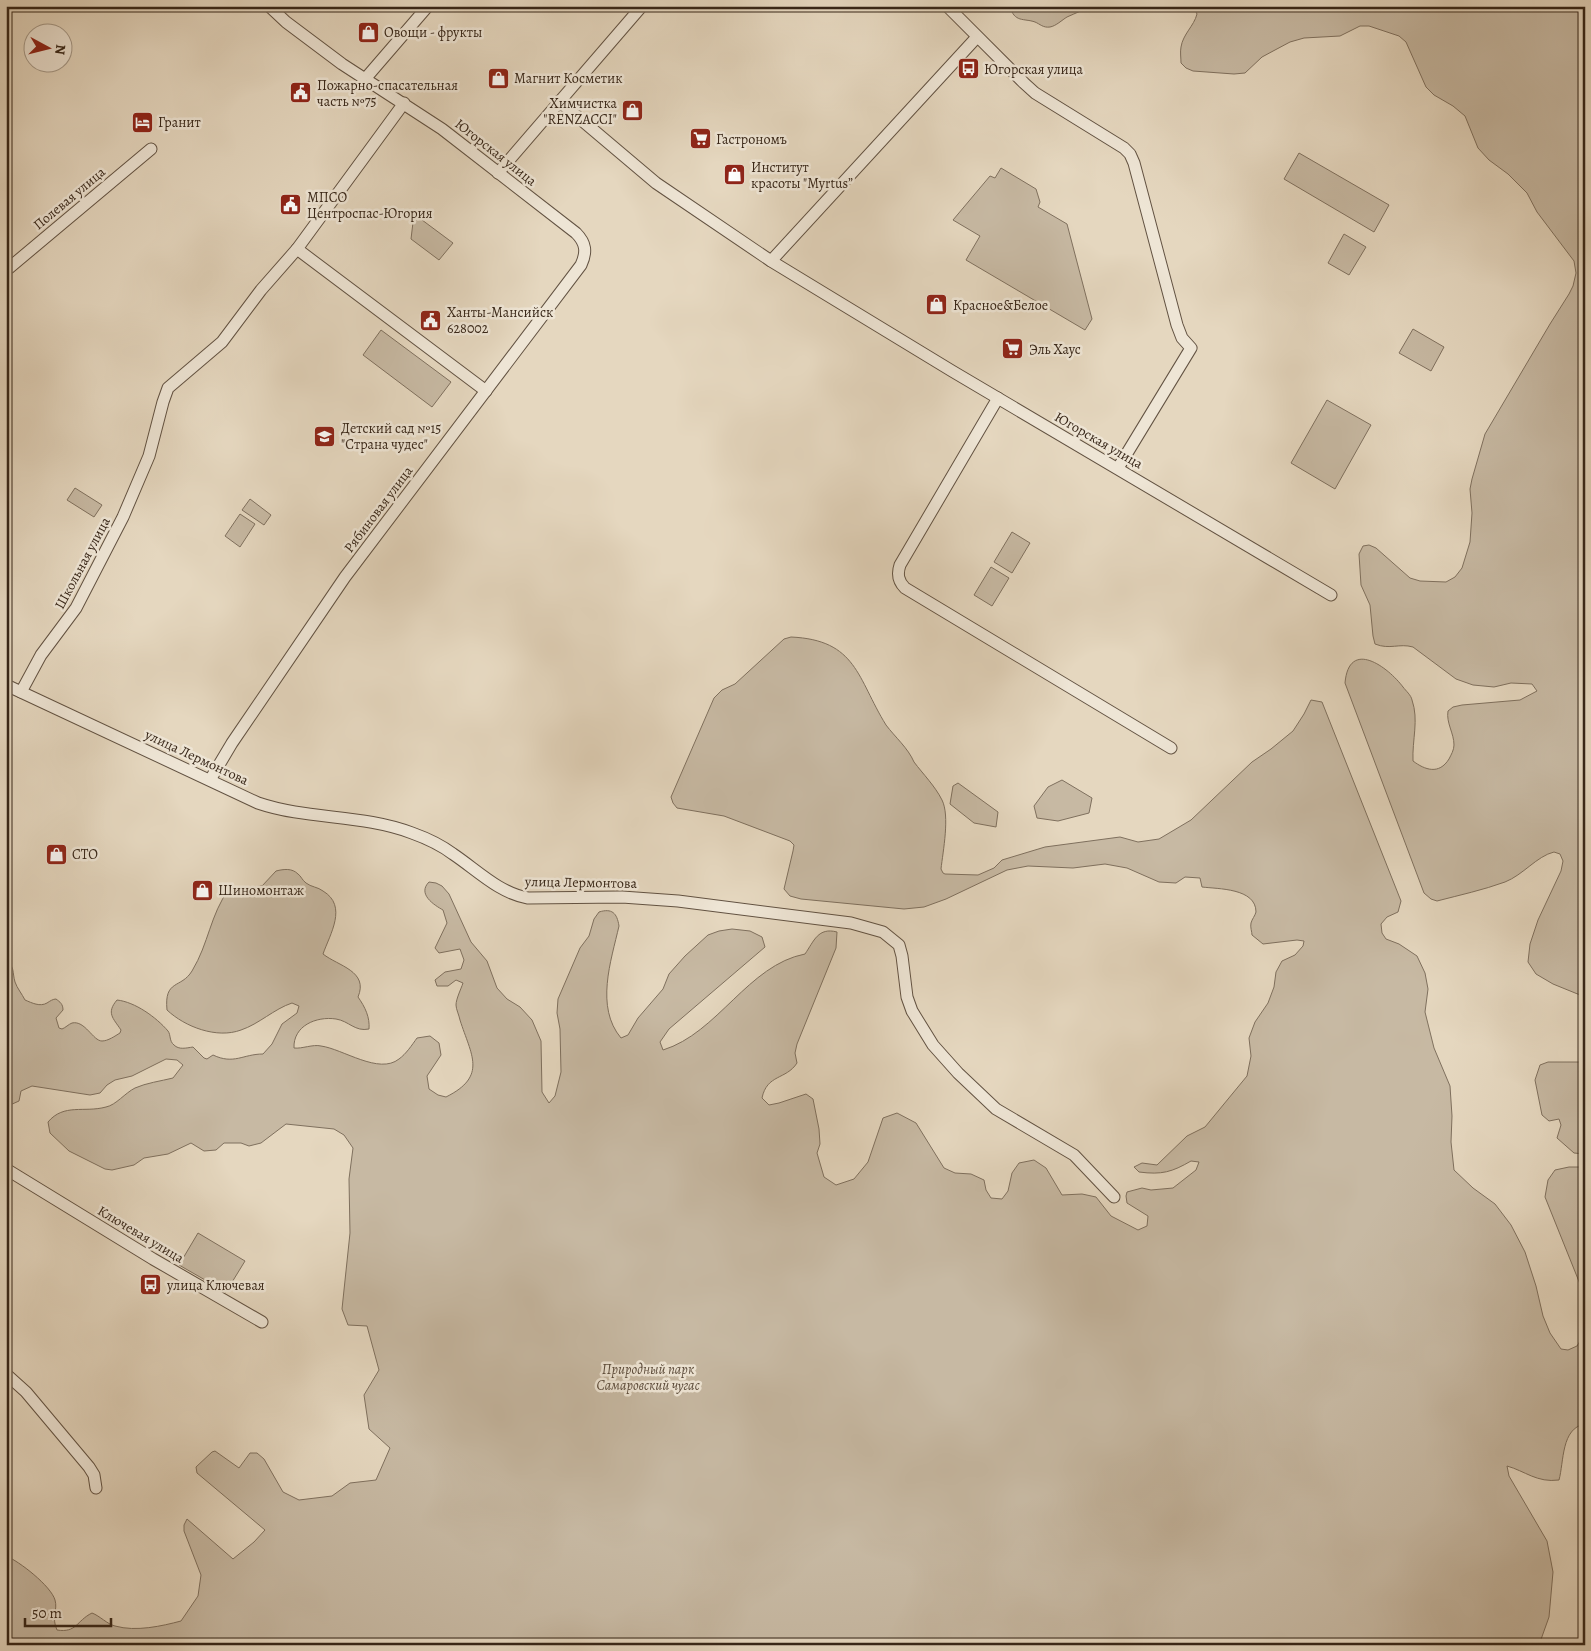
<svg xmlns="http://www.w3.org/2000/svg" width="1591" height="1651" font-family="Alegreya,serif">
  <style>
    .green { fill: #c7b9a3; stroke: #7f705e }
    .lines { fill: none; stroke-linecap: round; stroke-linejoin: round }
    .minor-casing { stroke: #625242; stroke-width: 13 }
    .minor { stroke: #eee5d5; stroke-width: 11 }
    .labels { text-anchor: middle; stroke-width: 5; stroke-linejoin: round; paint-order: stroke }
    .poi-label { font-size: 14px; fill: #372618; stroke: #eee5d5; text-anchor: start }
    .street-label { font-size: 14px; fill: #372618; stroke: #eee5d5 }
    .park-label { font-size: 14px; font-style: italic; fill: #5b4b3b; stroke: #eee5d5 }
  </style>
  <rect width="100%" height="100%" fill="#e5d7bf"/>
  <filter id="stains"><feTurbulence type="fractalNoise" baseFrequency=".004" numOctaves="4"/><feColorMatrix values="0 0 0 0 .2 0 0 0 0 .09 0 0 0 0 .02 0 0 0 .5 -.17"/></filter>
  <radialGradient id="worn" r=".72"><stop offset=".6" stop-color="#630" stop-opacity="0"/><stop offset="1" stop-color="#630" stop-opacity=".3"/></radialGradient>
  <!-- green -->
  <g class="green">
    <path d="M 1010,6 L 1093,6 C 1085,9 1076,13 1067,17 C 1062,20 1056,26 1050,27 C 1043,28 1040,24 1035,22 C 1024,18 1014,23 1010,6 Z"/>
    <path d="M 1193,6 L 1585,6 L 1585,997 L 1553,984 L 1536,974 L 1528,962 L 1530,944 L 1538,920 L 1561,871 L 1563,861 L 1560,854 L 1554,852 C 1537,856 1523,875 1505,882 C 1483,890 1460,895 1437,901 L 1431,899 L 1424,893 L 1345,683 C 1349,638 1388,667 1403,687 C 1406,691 1411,695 1412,700 C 1419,720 1412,740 1413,761 C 1425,770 1439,775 1449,759 C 1451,755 1454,750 1454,745 C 1454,733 1446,723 1448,711 L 1453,707 L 1462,705 L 1520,700 L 1537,691 L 1532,684 L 1511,683 L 1494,687 L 1473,685 L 1456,679 L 1413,647 C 1399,643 1390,650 1375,644 L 1373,636 L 1370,605 L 1361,585 L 1359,554 L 1363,546 L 1369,545 L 1376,548 L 1410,578 L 1420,581 L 1446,582 L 1455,577 L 1462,568 L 1470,542 L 1472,513 L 1470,489 L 1472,479 L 1485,434 L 1550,324 L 1569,294 L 1573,286 L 1576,273 L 1574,261 L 1537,212 L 1527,193 L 1508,174 L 1489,160 L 1478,148 L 1465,116 L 1453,106 L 1434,95 L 1426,87 L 1406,42 L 1399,36 L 1369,26 L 1360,26 L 1340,36 L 1304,38 L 1290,42 L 1275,50 L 1262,57 L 1245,73 L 1234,74 L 1193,71 L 1186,68 L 1181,63 C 1181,58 1180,52 1181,47 C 1183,34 1194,26 1197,14 Z"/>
    <polygon points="1299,153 1389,205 1374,232 1284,179"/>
    <polygon points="1001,168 1036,189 1040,202 1038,207 1067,224 1092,319 1085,330 966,260 980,236 953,220 990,176 995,178"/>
    <polygon points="414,214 453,243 439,260 411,239"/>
    <polygon points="1344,234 1366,247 1349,275 1328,263"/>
    <polygon points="1413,329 1444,347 1431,371 1399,353"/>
    <polygon points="381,330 451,382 432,407 363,355"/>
    <polygon points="1327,400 1371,425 1335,489 1291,463"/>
    <polygon points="75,488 102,505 94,517 67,500"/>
    <polygon points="250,499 271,515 264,525 242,510"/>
    <polygon points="240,514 255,524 240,547 225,536"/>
    <polygon points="1012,532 1030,543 1012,573 994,562"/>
    <polygon points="991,567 1009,578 992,606 974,595"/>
    <path d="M 791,637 C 857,640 857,678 886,725 C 895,737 908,748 914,762 C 923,774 935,786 942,800 C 950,816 943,851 941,869 L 943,873 L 945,874 L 978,875 L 994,868 L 1002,860 L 1045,847 L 1120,837 L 1138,842 L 1159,839 L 1191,820 L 1252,762 L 1271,749 L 1293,731 L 1304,714 L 1311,700 L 1322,702 L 1401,901 L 1398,912 L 1387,917 L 1381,924 L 1382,933 L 1386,939 L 1399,944 L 1417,956 L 1425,973 L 1428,989 L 1425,1012 L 1434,1048 L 1450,1086 L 1452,1116 L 1451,1142 L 1454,1170 L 1473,1188 L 1495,1204 L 1511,1225 L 1525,1252 L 1536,1286 L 1543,1316 L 1550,1333 L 1561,1349 L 1568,1350 L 1577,1346 L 1583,1336 L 1584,1317 L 1580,1284 L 1545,1197 L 1548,1180 L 1555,1170 L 1569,1167 L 1585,1167 L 1585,1424 C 1561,1428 1564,1462 1559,1480 C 1537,1483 1525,1471 1507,1466 L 1509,1476 L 1547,1541 L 1553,1572 L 1549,1617 L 1539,1645 L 6,1645 L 6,1556 C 19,1561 51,1586 55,1600 C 58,1610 51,1617 57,1630 C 77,1633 76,1621 92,1613 C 100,1616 107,1624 115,1626 C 136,1632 162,1626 181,1621 L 198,1596 L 201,1575 L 184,1531 L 184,1525 L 187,1519 L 233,1559 L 254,1542 L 265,1530 L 197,1473 L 196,1467 L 212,1452 L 215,1451 L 239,1468 L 250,1453 L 257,1453 L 264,1459 L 283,1492 L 299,1500 L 332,1496 L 350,1483 L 376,1480 L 390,1448 L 369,1429 L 364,1395 L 379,1370 L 367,1326 L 348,1325 L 342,1309 L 350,1233 L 349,1179 L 353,1148 L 344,1135 L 334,1129 L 286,1124 L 261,1143 L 249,1146 L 241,1143 L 224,1143 L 216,1150 L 204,1151 L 191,1143 L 168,1154 L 144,1158 L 134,1165 L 112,1170 L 105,1169 L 69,1151 L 50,1133 L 48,1122 C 64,1103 84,1113 106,1107 C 116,1105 125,1093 135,1088 C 146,1083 161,1081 173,1078 L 183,1065 L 177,1060 L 166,1059 L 132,1076 L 115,1080 L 107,1085 L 100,1093 L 90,1095 L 32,1086 L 21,1091 L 19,1101 L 10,1105 L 6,1105 L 6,959 C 15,968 12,971 15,982 C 17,988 22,994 25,1000 C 32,1003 40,1007 47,1003 C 50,1001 53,999 56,999 C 60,1002 63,1004 63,1010 L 56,1018 L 59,1028 L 62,1029 C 65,1028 69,1024 72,1023 C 85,1020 93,1041 102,1041 C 108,1041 115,1036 120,1033 L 121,1030 C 113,1018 106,1013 117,1000 C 135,1002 156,1017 168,1031 C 171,1035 169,1041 174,1045 C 179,1050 186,1048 193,1047 L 204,1058 L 207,1059 L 213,1055 C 234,1065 243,1054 263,1054 L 272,1044 L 282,1024 L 297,1013 L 299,1006 L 292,1003 C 274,1009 259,1024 241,1030 C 217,1039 185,1027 167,1010 C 164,979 181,989 192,971 C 209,943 210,915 229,889 L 262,886 L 276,871 C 284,869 292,868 298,874 C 301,876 302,880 306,883 C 311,887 318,887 323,891 C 348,906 330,934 323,954 C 338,966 369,971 358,997 C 365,1007 370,1017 369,1029 C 355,1032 349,1021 336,1019 C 316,1016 293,1026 294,1048 C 302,1049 313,1044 321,1046 C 343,1049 379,1075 399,1059 C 406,1054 412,1045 417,1038 L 430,1036 L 439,1043 L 441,1055 L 427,1076 L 429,1089 L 438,1095 L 446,1097 C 488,1076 471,1055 460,1020 C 459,1015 456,1009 456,1005 C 456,999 461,989 463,983 L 456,980 L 448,986 L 437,986 L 435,980 L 445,972 L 461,969 L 464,960 L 460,949 L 439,953 L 435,948 L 447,923 L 443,910 C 434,905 417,894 429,882 L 436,883 L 442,886 L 449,894 L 471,942 L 487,961 L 497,988 L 507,999 L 520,1007 L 532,1020 L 541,1041 L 542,1092 L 549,1103 L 555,1096 L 561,1072 L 560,1029 L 557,1013 L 558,999 L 580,948 L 589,936 L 594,919 L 599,912 C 612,908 617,913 619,926 C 611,961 595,1007 621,1038 L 628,1035 L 638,1018 L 663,989 L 669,974 L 685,956 L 708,935 L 719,931 L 732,929 L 750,931 L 762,937 L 765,947 L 669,1029 L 660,1042 L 663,1050 C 718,1033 748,965 805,954 C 814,941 818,927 837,932 L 836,948 L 797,1044 L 795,1053 L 797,1063 C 786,1080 767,1074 762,1098 L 769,1105 L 779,1103 L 806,1094 L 813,1099 L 819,1129 L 820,1144 L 817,1153 L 824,1177 L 836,1185 L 854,1179 L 868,1162 L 883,1118 L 897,1113 L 916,1123 L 944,1168 L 955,1173 L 971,1174 L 984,1180 L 986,1190 L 991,1198 L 1002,1199 L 1008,1191 L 1012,1173 L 1019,1163 L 1034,1160 L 1046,1168 L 1062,1195 L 1082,1194 L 1096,1197 L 1111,1216 L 1138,1230 L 1147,1226 L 1148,1216 L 1127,1203 L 1126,1196 L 1127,1192 L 1142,1188 L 1151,1190 L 1173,1188 L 1196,1170 L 1199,1162 L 1191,1161 C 1172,1172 1162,1175 1139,1172 L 1134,1167 L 1142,1163 L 1157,1165 L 1187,1136 L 1205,1127 L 1247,1076 L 1251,1056 L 1249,1038 L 1255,1022 L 1268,1003 L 1274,987 L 1276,972 L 1282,961 L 1295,955 L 1303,946 L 1304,941 L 1297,940 L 1263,944 L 1252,935 C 1252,932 1250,927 1251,923 C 1252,919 1255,916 1256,912 C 1256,888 1218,889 1202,887 L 1200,878 L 1185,877 L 1176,883 L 1159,882 L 1127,868 L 1105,864 L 1073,868 L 1028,866 L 1007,870 L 946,899 L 924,907 L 904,909 L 801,899 L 790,896 L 784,889 L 793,851 L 794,845 L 790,841 L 724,816 L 677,808 L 673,803 L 671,797 L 714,698 L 722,690 L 735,684 L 784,639 Z"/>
    <polygon points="1062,780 1092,798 1089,813 1058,821 1037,818 1034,806 1048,787"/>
    <polygon points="958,783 998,812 996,827 974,823 950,804 953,786"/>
    <polygon points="1548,1062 1580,1062 1585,1064 1585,1154 1574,1153 1557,1138 1561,1125 1559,1119 1549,1121 1542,1115 1535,1080 1540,1065"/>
    <polygon points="198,1233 245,1261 226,1292 179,1265"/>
  </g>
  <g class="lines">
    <defs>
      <g id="minor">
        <polyline points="947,6 1024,83 1035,93 1124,148 1130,154 1134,163 1177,325 1182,338 1191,348 1118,468"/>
        <polyline points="365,79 428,6"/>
        <polyline points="559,101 656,183 771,261 952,371 1331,595"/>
        <polyline points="498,173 642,6"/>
        <polyline points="297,249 486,391"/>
        <polyline points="771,261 977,37"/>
        <polyline points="6,266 9,268 151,149"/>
        <path d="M 998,398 L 900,565 C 897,574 898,581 905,588 L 1171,748"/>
        <path d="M 6,685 L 258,803 C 308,820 362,814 412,833 C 426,838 441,845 453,854 C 477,870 499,893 528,898 L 622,897 L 678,901 L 851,923 L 883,932 L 899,945 L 902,956 L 907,997 L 912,1011 L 933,1045 L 958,1073 L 996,1109 L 1074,1155 L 1114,1197"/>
        <polyline points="21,692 41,655 76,608 123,517 149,456 163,402 168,388 222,342 261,290 297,249 404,103"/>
        <path d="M 210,780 L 232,743 L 345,577 L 581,265 C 587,252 586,243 576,233 L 442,129 L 342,64 L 286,22 L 269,6"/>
        <polyline points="6,1169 153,1259 262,1322"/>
        <polyline points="6,1374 26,1392 89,1467 94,1475 96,1488"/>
      </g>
    </defs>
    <!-- minor casing -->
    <use href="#minor" class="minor-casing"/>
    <!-- minor -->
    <use href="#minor" class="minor"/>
  </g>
  <!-- icons -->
  <defs>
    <symbol id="shop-square" viewBox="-11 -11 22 22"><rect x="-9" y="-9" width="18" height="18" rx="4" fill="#8f2418" stroke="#eee5d5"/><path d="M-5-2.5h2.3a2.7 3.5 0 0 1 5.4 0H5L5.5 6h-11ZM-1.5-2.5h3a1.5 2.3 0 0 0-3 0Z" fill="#fff"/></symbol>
    <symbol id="bus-square" viewBox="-11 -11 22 22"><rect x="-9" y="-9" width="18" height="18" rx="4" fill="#8f2418" stroke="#eee5d5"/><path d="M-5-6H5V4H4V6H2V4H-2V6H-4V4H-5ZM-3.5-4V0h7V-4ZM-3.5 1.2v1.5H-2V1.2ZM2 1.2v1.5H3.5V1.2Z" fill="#fff"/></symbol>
    <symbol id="civic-square" viewBox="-11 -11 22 22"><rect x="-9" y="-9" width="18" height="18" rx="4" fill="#8f2418" stroke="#eee5d5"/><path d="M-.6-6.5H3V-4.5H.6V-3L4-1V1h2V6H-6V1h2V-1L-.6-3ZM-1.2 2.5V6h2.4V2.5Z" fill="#fff"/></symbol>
    <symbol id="hotel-square" viewBox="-11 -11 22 22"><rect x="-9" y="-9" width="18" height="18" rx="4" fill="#8f2418" stroke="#eee5d5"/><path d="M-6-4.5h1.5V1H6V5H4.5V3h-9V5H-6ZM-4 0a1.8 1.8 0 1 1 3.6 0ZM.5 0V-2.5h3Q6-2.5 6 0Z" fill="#fff"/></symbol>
    <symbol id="supermarket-square" viewBox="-11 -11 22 22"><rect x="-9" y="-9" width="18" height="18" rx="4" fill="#8f2418" stroke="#eee5d5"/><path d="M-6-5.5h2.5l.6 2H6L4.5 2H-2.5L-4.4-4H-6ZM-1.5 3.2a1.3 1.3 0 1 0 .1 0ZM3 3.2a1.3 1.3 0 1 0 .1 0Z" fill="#fff"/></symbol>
    <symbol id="school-square" viewBox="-11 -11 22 22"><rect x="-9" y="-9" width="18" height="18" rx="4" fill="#8f2418" stroke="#eee5d5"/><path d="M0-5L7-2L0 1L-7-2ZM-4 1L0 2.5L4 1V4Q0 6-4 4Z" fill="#fff"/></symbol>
  </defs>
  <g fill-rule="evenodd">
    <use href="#shop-square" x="356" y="20" width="25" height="25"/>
    <use href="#bus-square" x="956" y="56" width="25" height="25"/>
    <use href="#shop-square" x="486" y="66" width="25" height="25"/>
    <use href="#civic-square" x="288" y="80" width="25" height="25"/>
    <use href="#shop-square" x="620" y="98" width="25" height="25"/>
    <use href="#hotel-square" x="130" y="110" width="25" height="25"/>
    <use href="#supermarket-square" x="688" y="126" width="25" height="25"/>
    <use href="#shop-square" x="722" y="162" width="25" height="25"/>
    <use href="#civic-square" x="278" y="192" width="25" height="25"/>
    <use href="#shop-square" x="924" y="292" width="25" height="25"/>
    <use href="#civic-square" x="418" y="308" width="25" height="25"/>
    <use href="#supermarket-square" x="1000" y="336" width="25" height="25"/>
    <use href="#school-square" x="312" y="424" width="25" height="25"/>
    <use href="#shop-square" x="44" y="842" width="25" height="25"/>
    <use href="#shop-square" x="190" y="878" width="25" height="25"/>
    <use href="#bus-square" x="138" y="1272" width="25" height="25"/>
  </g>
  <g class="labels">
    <!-- poi labels -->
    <g class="poi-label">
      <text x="384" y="37">Овощи - фрукты</text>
      <text x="984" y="74">Югорская улица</text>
      <text x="514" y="83">Магнит Косметик</text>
      <text x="317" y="90">Пожарно-спасательная<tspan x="317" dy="16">часть №75</tspan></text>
      <text x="617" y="108" text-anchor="end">Химчистка<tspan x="617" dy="16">"RENZACCI"</tspan></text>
      <text x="158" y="127">Гранит</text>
      <text x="716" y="144">Гастрономъ</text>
      <text x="751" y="172">Институт<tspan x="751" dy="16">красоты "Myrtus”</tspan></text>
      <text x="307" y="202">МПСО<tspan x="307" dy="16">Центроспас-Югория</tspan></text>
      <text x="953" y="310">Красное&amp;Белое</text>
      <text x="447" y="317">Ханты-Мансийск<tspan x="447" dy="16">628002</tspan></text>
      <text x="1029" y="354">Эль Хаус</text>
      <text x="341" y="433">Детский сад №15<tspan x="341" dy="16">"Страна чудес"</tspan></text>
      <text x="72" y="859">СТО</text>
      <text x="218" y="895">Шиномонтаж</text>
      <text x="167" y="1290">улица Ключевая</text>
    </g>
    <!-- street labels -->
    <g class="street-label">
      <text transform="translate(496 152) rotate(38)" y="5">Югорская улица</text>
      <text transform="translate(69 198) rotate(-40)" y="5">Полевая улица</text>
      <text transform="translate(1099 440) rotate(30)" y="5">Югорская улица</text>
      <text transform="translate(378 509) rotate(-53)" y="5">Рябиновая улица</text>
      <text transform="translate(82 563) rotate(-62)" y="5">Школьная улица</text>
      <text transform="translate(197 757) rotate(25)" y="5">улица Лермонтова</text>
      <text transform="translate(581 882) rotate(1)" y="5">улица Лермонтова</text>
      <text transform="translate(141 1234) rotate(31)" y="5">Ключевая улица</text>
    </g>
    <!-- park labels -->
    <g class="park-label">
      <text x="648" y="1374">Природный парк<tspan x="648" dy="16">Самаровский чугас</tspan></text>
    </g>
  </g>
  <!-- margin -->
  <rect width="1591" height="1651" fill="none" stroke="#e5d7bf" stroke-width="25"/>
  <rect x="8" y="8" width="1576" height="1636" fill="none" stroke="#372618" stroke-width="2.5"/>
  <rect x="12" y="12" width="1566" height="1626" fill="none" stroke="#372618"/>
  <!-- north arrow -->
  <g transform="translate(48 48) rotate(97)"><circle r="24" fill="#eee5d5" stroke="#a59989"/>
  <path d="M0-4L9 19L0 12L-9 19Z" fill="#8f2418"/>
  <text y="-8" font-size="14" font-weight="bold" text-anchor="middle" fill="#372618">N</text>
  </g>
  <!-- scale -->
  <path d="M25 1618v8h86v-8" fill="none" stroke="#372618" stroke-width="2.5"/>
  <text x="32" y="1618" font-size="15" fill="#372618" stroke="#eee5d5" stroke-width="4" paint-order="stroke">50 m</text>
  <rect width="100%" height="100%" filter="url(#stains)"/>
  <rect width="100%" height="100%" fill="url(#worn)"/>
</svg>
